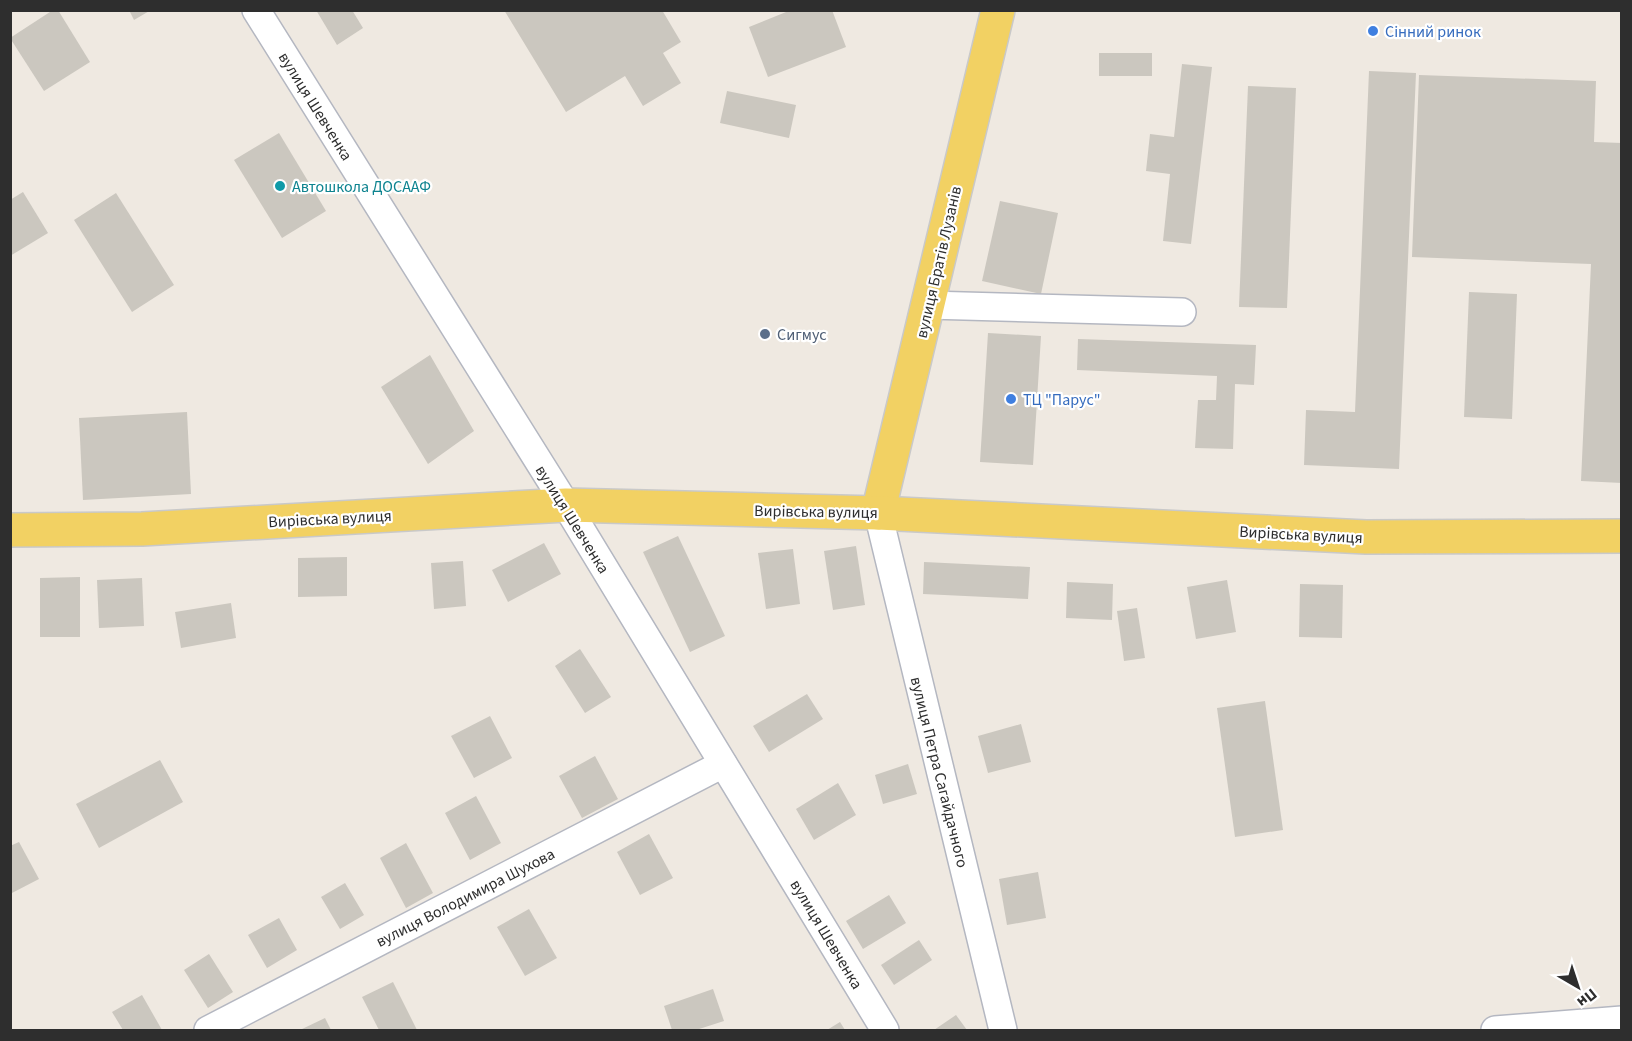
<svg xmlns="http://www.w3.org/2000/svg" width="1632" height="1041" font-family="'Source Sans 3',sans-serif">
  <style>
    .building { fill: #cbc7bf }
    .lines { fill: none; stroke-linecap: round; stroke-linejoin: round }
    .minor-casing { stroke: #b4b7c1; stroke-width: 30 }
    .major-casing { stroke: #c9c9c9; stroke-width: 36 }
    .minor { stroke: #fff; stroke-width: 27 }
    .major { stroke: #f2d163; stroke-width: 33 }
    .shop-dot { fill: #3f7fe0; stroke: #fff; stroke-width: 2 }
    .culture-dot { fill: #0f9aa8; stroke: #fff; stroke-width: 2 }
    .service-dot { fill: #5c6f8a; stroke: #fff; stroke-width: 2 }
    .labels { text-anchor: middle; stroke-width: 4.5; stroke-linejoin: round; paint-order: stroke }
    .shop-label { font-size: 16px; fill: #366cbe; stroke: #fff; text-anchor: start }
    .street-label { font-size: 16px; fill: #2e2e2e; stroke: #fff }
    .culture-label { font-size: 16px; fill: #0d838f; stroke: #fff; text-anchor: start }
    .service-label { font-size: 16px; fill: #4e5e75; stroke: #fff; text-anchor: start }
  </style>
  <rect width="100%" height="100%" fill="#efe9e1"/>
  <!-- building -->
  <g class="building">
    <polygon points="53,10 58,10 90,62 44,91 10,38"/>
    <polygon points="129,10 151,10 134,20"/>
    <polygon points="316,10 352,10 363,28 337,45"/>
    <polygon points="504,10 662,10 681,42 663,53 681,83 643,106 625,76 566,112"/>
    <polygon points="791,10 832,10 846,47 768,77 749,27"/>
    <rect x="1099" y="53" width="53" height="23"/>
    <polygon points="1182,64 1212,67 1191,244 1163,241 1170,174 1146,171 1150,134 1174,137"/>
    <polygon points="1369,71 1416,73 1399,469 1304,465 1306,410 1355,412"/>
    <polygon points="1419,75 1596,81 1594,142 1622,143 1622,483 1581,481 1591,264 1412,257"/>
    <polygon points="1248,86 1296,88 1287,308 1239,307"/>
    <polygon points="727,91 796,105 789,138 720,123"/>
    <polygon points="279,133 326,211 282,238 234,160"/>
    <polygon points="23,192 48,233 10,256 10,200"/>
    <polygon points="116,193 174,285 132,312 74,220"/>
    <polygon points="1000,201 1058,213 1041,294 982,281"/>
    <polygon points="1469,292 1517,294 1512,419 1464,417"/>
    <polygon points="988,333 1041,336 1033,465 980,462"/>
    <polygon points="1078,339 1256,345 1254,385 1235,384 1233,449 1195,448 1198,400 1216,400 1217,376 1077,370"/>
    <polygon points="430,355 474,431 428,464 381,387"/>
    <polygon points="187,412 191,494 83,500 79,418"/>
    <polygon points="678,536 725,636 690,652 643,552"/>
    <polygon points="544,543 561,574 508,602 492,570"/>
    <polygon points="856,546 865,605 833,610 824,551"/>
    <polygon points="793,549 800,604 766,609 758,553"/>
    <polygon points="347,557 347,596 298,597 298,558"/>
    <polygon points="463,561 466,606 434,609 431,563"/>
    <polygon points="924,562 1030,567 1028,599 923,594"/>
    <polygon points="80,577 80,637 40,637 40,578"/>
    <polygon points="142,578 144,626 99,628 97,580"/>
    <polygon points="1227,580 1236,632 1196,639 1187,587"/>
    <polygon points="1067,582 1113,584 1112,620 1066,618"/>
    <polygon points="1300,584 1343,585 1342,638 1299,637"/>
    <polygon points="231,603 236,638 181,648 175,612"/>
    <polygon points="1137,608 1145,658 1124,661 1117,611"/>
    <polygon points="580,649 611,697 585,713 555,666"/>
    <polygon points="807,694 823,719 769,752 753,726"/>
    <polygon points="1265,701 1283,830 1235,837 1217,708"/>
    <polygon points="490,716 512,758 474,778 451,736"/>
    <polygon points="1021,724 1031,762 988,773 978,736"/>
    <polygon points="595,756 618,799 582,818 559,776"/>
    <polygon points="160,760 183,802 99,848 76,804"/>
    <polygon points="908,764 917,794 883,804 875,775"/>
    <polygon points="838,783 856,815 814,840 796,809"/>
    <polygon points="476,796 501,843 470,860 445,813"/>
    <polygon points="649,834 673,878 640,895 617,852"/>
    <polygon points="19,842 39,879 10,894 10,846"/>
    <polygon points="406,843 433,893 406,908 380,858"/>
    <polygon points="1038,872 1046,918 1007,925 999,879"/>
    <polygon points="345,883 364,915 340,929 321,897"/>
    <polygon points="889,895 906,923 863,949 846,921"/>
    <polygon points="529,909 557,958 525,976 497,927"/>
    <polygon points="279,918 297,950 267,968 248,935"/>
    <polygon points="919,940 932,960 894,985 881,965"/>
    <polygon points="209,954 233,992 208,1008 184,970"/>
    <polygon points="393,982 417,1030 379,1030 362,997"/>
    <polygon points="713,989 724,1021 696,1030 672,1030 664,1006"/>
    <polygon points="142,995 162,1030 123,1030 112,1012"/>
    <polygon points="956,1015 967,1030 934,1030"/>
    <polygon points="325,1018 331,1030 300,1030"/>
    <polygon points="840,1022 845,1030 827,1030"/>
  </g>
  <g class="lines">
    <defs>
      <g id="minor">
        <polyline points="256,10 566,505 885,1030"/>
        <polyline points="928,305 1182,312"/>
        <polyline points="878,513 1003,1030"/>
        <polyline points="208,1030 723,764"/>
        <polyline points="1495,1030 1622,1020"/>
      </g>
      <g id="major">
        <polyline points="878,513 998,10"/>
        <polyline points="10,530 142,529 566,505 878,513 1366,537 1622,536"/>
      </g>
    </defs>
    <!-- minor casing -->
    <use href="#minor" class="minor-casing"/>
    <!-- major casing -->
    <use href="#major" class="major-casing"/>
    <!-- minor -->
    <use href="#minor" class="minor"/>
    <!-- major -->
    <use href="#major" class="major"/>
  </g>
  <!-- markers -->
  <g class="shop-dot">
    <circle cx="1373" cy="31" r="6"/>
    <circle cx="1011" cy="399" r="6"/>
  </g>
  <circle class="culture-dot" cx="280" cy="186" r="6"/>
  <circle class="service-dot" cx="765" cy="334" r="6"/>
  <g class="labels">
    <!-- shop labels -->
    <g class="shop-label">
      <text x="1385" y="37">Сінний ринок</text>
      <text x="1023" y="405">ТЦ "Парус"</text>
    </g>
    <!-- street labels -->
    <g class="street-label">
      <text transform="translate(316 106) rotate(58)" y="6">вулиця Шевченка</text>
      <text transform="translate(938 262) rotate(-77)" y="6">вулиця Братів Лузанів</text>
      <text transform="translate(816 511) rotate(1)" y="6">Вирівська вулиця</text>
      <text transform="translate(330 518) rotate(-3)" y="6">Вирівська вулиця</text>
      <text transform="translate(573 519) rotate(58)" y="6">вулиця Шевченка</text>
      <text transform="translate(1301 534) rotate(3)" y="6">Вирівська вулиця</text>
      <text transform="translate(940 772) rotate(76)" y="6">вулиця Петра Сагайдачного</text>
      <text transform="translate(465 897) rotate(-27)" y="6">вулиця Володимира Шухова</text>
      <text transform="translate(827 934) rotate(59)" y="6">вулиця Шевченка</text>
    </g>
    <!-- culture labels -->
    <g class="culture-label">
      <text x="292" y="192">Автошкола ДОСААФ</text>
    </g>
    <!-- service labels -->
    <g class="service-label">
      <text x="777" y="340">Сигмус</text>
    </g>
  </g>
  <!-- border -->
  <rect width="1632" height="1041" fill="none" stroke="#2e2e2e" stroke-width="24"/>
  <!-- north arrow -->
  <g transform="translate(1578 987) rotate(141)" stroke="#ffffff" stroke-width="4.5" paint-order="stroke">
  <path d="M0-4.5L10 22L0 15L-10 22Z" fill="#2e2e2e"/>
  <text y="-9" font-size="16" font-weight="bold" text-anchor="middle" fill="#2e2e2e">Пн</text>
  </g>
</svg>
